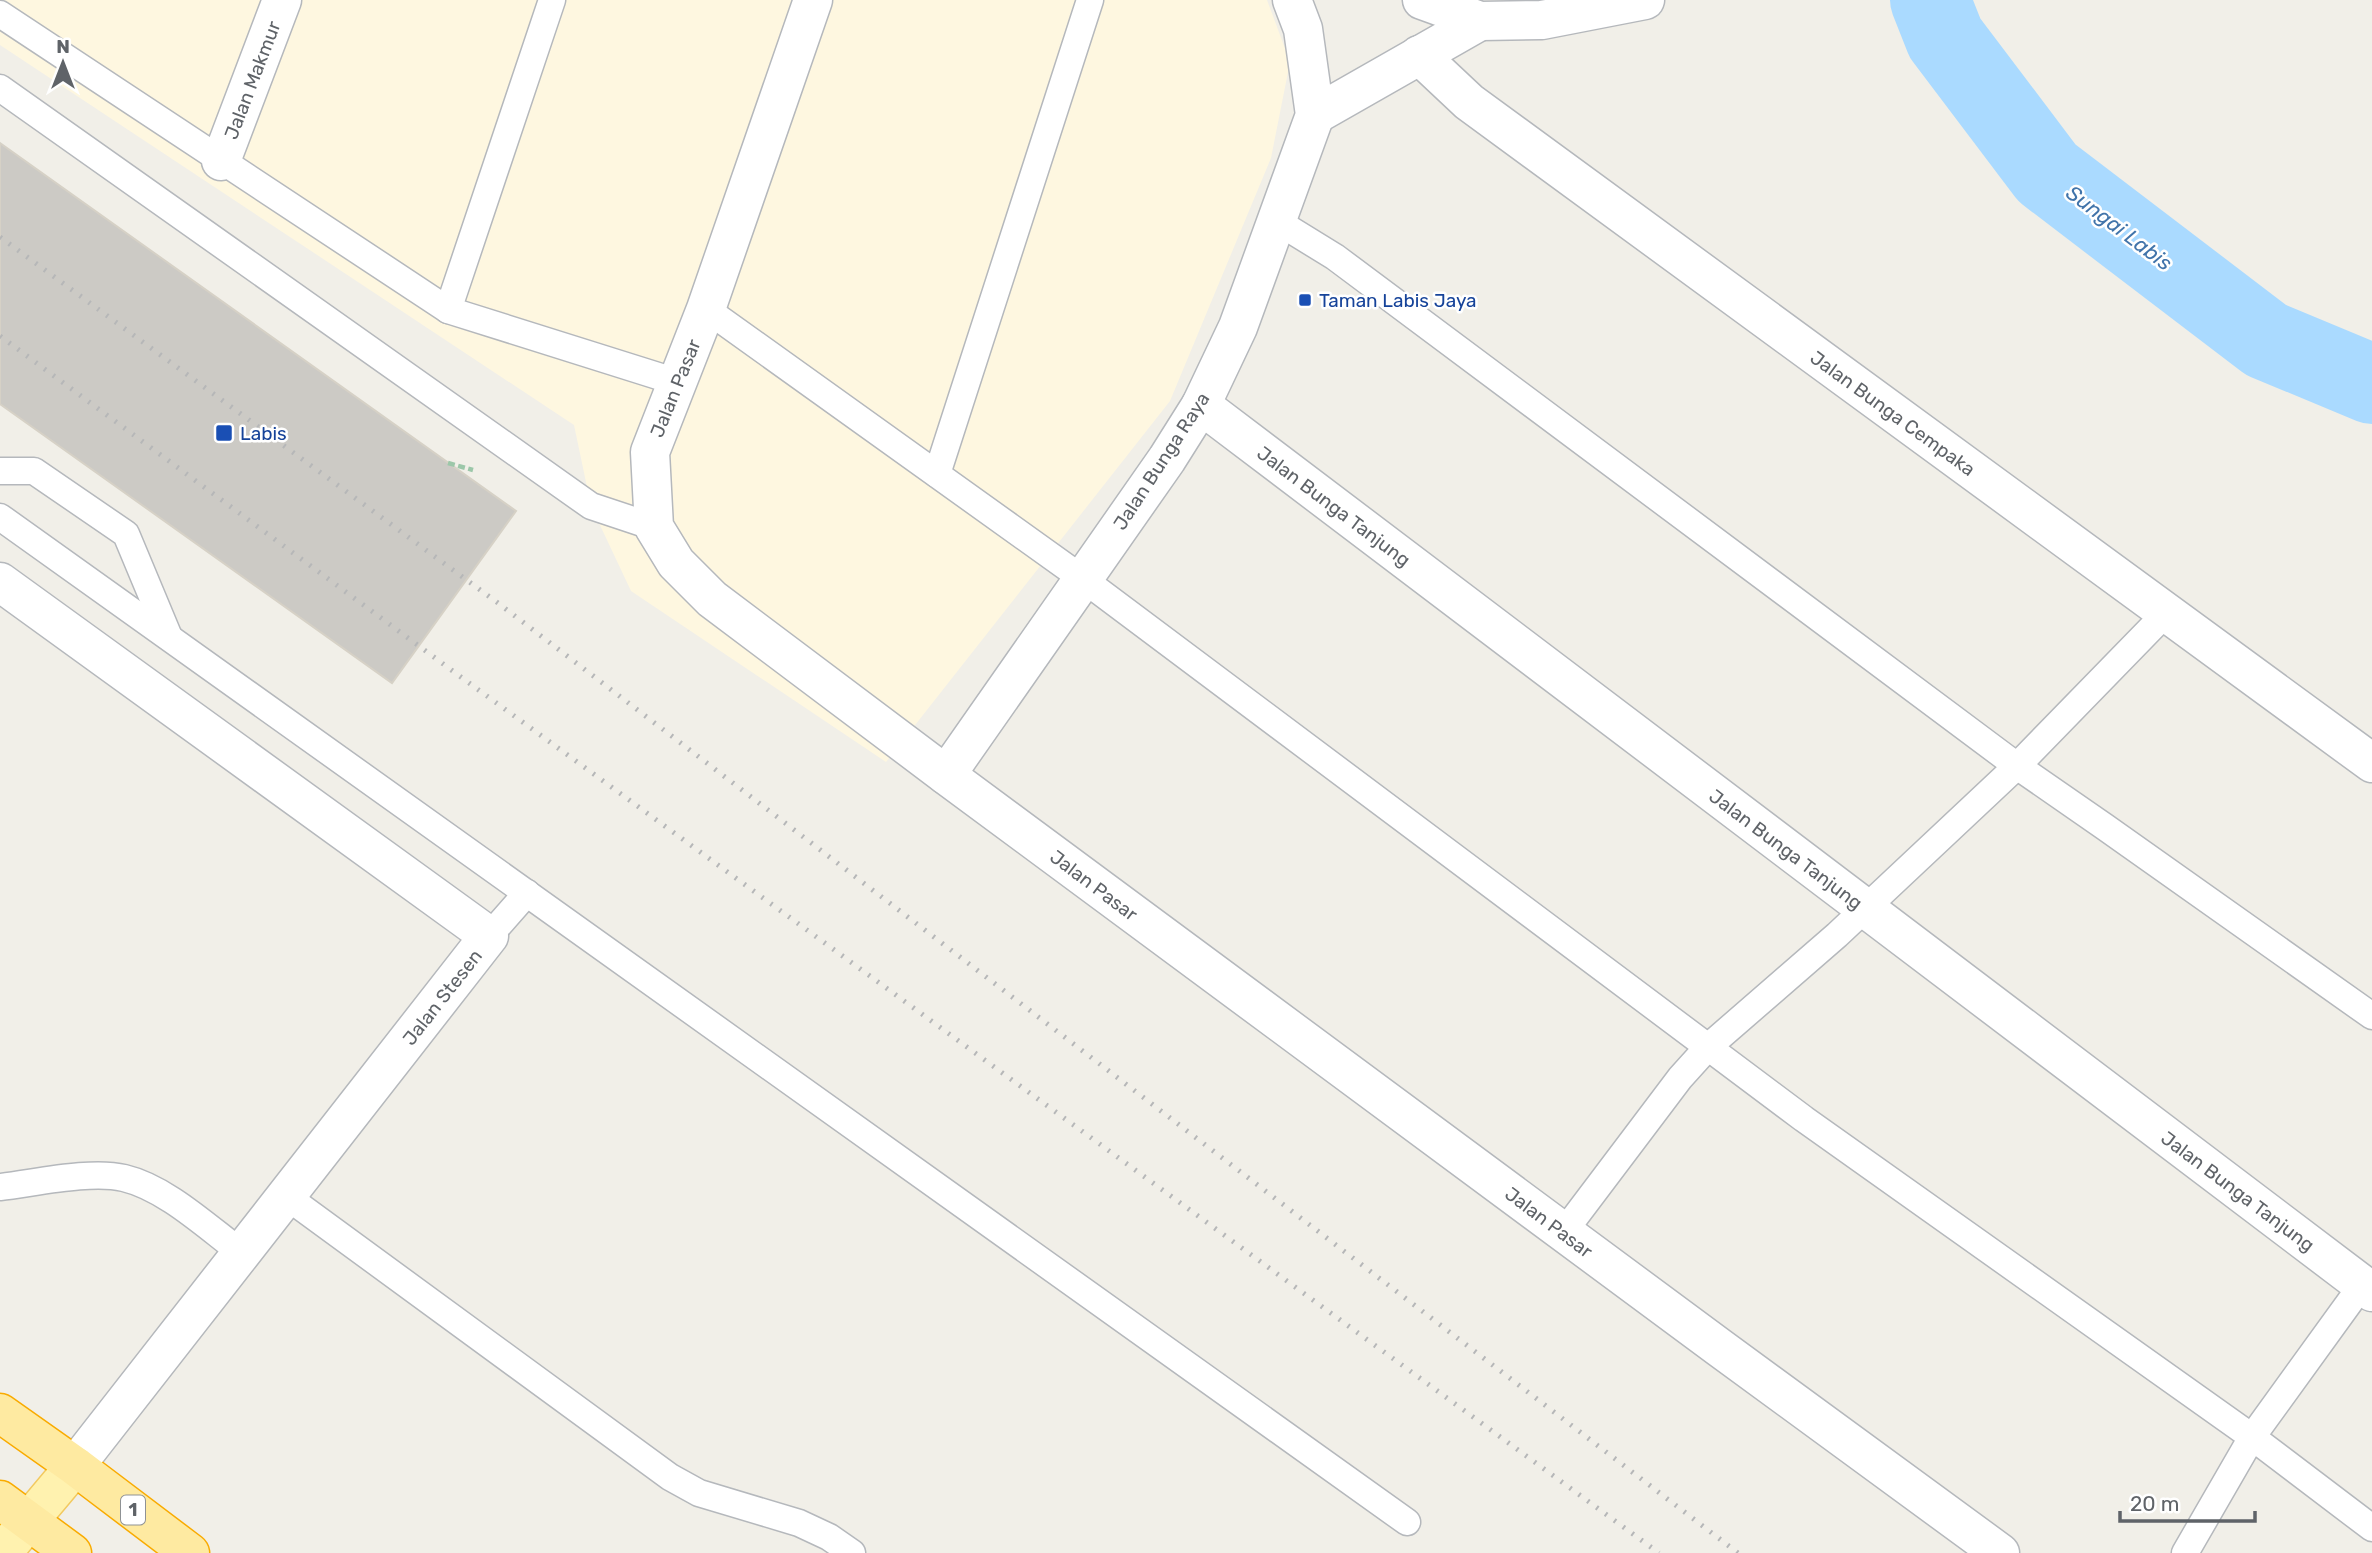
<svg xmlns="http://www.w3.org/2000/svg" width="2372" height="1553" font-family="Rubik,sans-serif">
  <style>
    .commercial { fill: #fef7e0 }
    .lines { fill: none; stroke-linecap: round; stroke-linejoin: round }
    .river { stroke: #aadaff; stroke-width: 80 }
    .building { fill: #cccac5; stroke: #d6d1c6; stroke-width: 2 }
    .service-casing { stroke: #b5b8bc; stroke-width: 29 }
    .minor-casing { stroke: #b5b8bc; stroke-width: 41 }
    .primary-casing { stroke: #f2c960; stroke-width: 41 }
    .trunk-casing { stroke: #f9ab00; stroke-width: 41 }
    .path { stroke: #9cc7a9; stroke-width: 4.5; stroke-dasharray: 7 3.5; stroke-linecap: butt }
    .service { stroke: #fff; stroke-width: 26 }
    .minor { stroke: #fff; stroke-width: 38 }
    .primary { stroke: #fff2af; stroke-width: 38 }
    .trunk { stroke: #feeaa1; stroke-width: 38 }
    .rail { stroke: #b6b7b8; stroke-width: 5; stroke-dasharray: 2 9; stroke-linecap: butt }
    .transit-dot { fill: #1a4fb4; stroke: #fff; stroke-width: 2.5 }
    .labels { text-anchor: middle; stroke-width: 5; stroke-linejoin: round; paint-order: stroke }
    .shield { fill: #fff; stroke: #8f9295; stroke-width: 2 }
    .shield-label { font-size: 18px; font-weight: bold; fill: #5f6368 }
    .street-label { font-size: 19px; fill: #5f6368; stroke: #fff }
    .transit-label { font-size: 19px; fill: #164399; stroke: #fff; text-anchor: start }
    .water-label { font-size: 21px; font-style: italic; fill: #4174aa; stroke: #fff }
  </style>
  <rect width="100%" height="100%" fill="#f1efe8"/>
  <!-- commercial -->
  <polygon class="commercial" points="0,0 1267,0 1290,62 1271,158 1170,401 886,762 631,591 591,506 574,425 0,45"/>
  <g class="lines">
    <!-- river -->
    <polyline class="river" points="1930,0 1945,38 2047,173 2266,340 2372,384"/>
  </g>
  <!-- building -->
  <polygon class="building" points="0,143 516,511 392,683 0,404"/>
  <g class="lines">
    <defs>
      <g id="service">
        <polyline points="0,14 448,310 677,382"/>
        <polyline points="0,88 591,506 654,527"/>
        <polyline points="1275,220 1335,257 2017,766 2105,827 2372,1016"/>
        <polyline points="706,309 1083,579 1804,1119 2252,1437 2372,1528"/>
        <polyline points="448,310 552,0"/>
        <polyline points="0,471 34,471 126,534 169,637"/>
        <polyline points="937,474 1090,0"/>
        <polyline points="0,517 1407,1522"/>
        <polyline points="489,936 527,893"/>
        <path d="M 0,1187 C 35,1183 91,1170 124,1178 C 166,1188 207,1227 242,1253"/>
        <polyline points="286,1196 670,1477 699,1493 799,1523 829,1537 852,1553"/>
        <polyline points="1563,1233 1680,1078 1708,1047 1837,935 2017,766 2167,612"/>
        <polyline points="2185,1553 2252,1437 2362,1285"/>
      </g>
      <g id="minor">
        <polyline points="813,0 706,309 650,452 654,527 676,563 712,599 946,775 1720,1348 2000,1553"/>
        <polyline points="1422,0 1480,21 1542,20 1645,0"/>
        <polyline points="1419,55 1469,102 2372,763"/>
        <polyline points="1315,115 1480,21"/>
        <polyline points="221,161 282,0"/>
        <polyline points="1201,405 2372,1292"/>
        <polyline points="0,582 489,936 75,1466"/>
        <polyline points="946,775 1167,459 1201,405 1238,327 1315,115 1303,29 1292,0"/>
      </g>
      <polyline id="primary" points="2,1553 75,1466"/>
      <g id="trunk">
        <polyline points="0,1413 75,1466 190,1553"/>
        <polyline points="0,1500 72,1553"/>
      </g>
    </defs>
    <!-- service casing -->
    <use href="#service" class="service-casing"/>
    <!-- minor casing -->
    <use href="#minor" class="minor-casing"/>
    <!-- primary casing -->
    <use href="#primary" class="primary-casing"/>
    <!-- trunk casing -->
    <use href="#trunk" class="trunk-casing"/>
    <!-- path -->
    <polyline class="path" points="448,463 473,470"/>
    <!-- service -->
    <use href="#service" class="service"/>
    <!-- minor -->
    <use href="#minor" class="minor"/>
    <!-- primary -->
    <use href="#primary" class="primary"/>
    <!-- trunk -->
    <use href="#trunk" class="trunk"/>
    <!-- rail -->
    <g class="rail">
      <polyline points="0,237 498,603 1738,1553"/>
      <polyline points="0,336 450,669 1659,1553"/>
    </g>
  </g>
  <!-- markers -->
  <g class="transit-dot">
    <rect x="1298" y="293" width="14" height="14" rx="3.5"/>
    <rect x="215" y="424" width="18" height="18" rx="3.5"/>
  </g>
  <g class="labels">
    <!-- shield labels -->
    <rect class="shield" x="121" y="1495.5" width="24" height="29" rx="5"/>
    <g class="shield-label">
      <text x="133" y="1516">1</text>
    </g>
    <!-- street labels -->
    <g class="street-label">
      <text transform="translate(252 80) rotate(-69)" y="7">Jalan Makmur</text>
      <text transform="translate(675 388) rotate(-68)" y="7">Jalan Pasar</text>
      <text transform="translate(1893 413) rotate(36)" y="7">Jalan Bunga Cempaka</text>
      <text transform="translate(1161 461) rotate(-57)" y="7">Jalan Bunga Raya</text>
      <text transform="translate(1334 506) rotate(37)" y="7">Jalan Bunga Tanjung</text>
      <text transform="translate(1786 849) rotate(37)" y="7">Jalan Bunga Tanjung</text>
      <text transform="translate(1094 885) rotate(37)" y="7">Jalan Pasar</text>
      <text transform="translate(442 997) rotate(-52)" y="7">Jalan Stesen</text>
      <text transform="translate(2238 1191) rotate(37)" y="7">Jalan Bunga Tanjung</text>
      <text transform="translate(1549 1222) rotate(37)" y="7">Jalan Pasar</text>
    </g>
    <!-- transit labels -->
    <g class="transit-label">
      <text x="1319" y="307">Taman Labis Jaya</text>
      <text x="240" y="440">Labis</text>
    </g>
    <!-- water labels -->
    <g class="water-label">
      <text transform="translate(2119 228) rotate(37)" y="7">Sungai Labis</text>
    </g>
  </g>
  <!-- north arrow -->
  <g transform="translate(63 63)" stroke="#ffffff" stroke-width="5" paint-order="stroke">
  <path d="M0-5L12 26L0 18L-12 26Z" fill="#5f6368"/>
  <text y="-10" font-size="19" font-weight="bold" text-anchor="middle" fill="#5f6368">N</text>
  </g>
  <!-- scale -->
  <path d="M2120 1511v10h135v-10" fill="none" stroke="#5f6368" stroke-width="3.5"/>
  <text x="2130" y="1511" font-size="21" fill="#5f6368" stroke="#ffffff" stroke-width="5" paint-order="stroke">20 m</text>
</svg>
